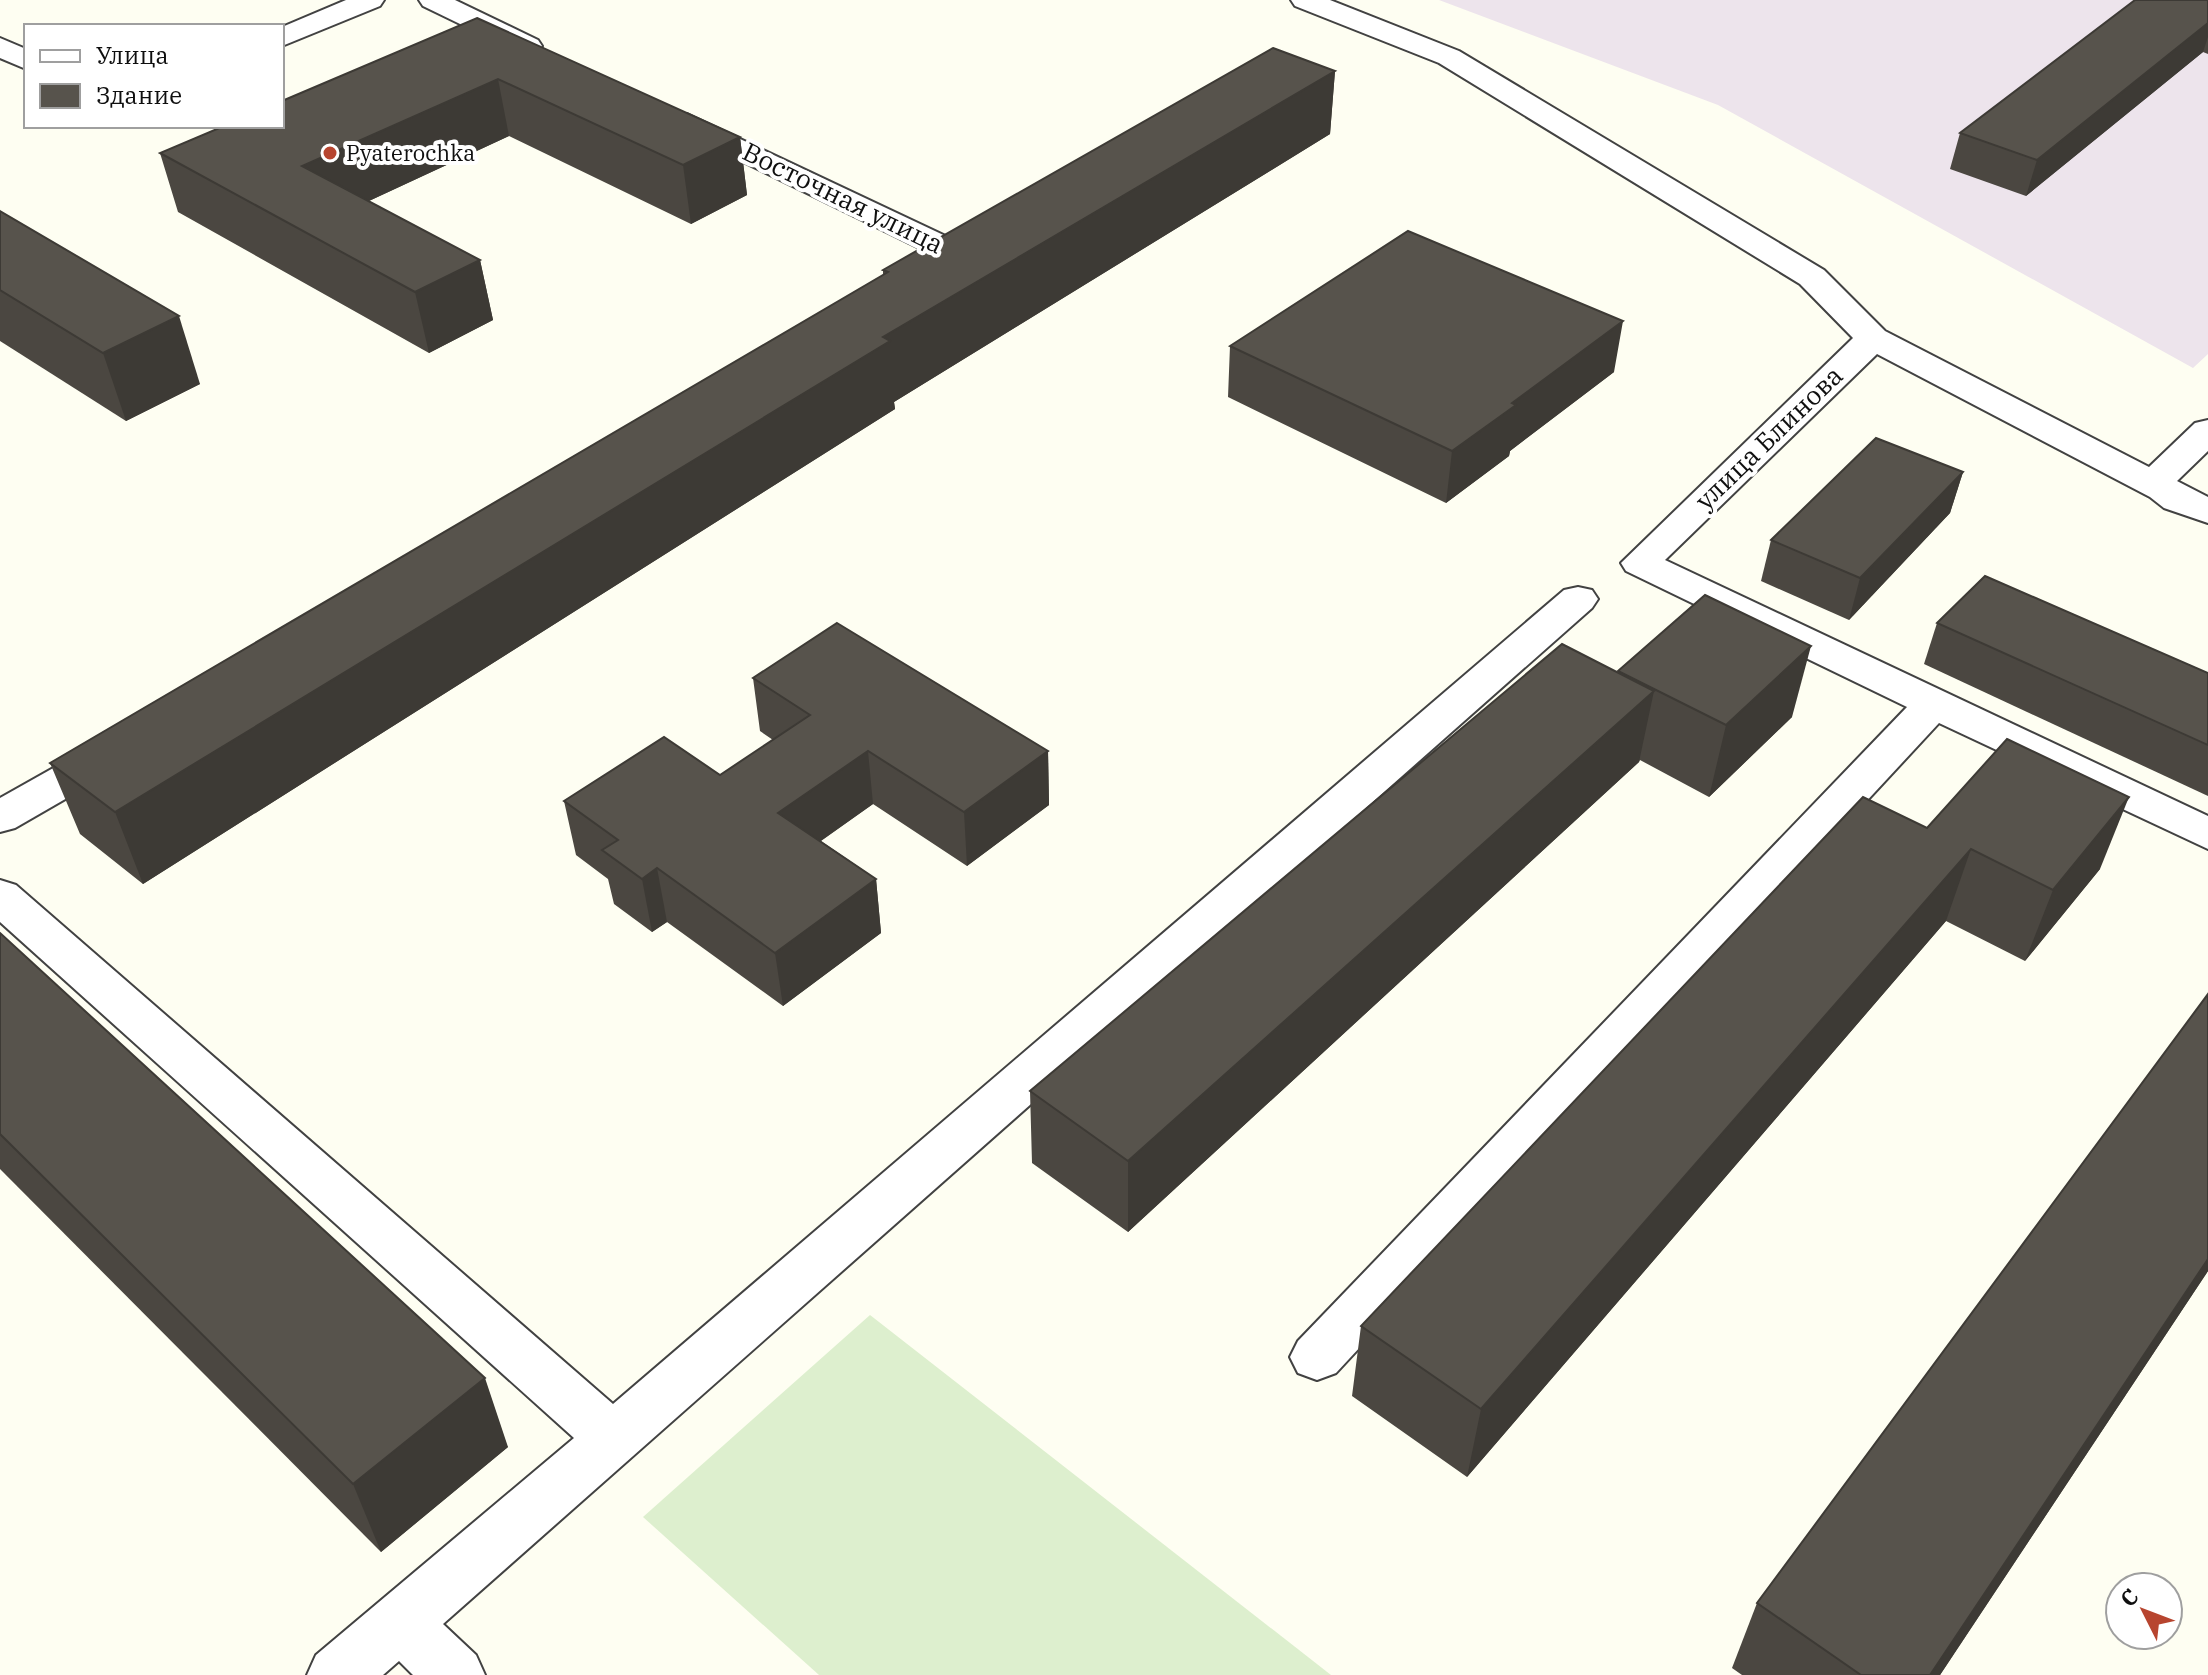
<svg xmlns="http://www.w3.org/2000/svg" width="2208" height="1675" font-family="'IBM Plex Serif',serif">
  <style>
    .industrial { fill: #ede4ec }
    .pitch { fill: #ddefce }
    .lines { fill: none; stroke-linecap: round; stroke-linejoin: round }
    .minor-casing { stroke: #424242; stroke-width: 4 }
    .minor { fill: #fff; fill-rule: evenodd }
    .wall { fill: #4b4741 }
    .shaded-wall { fill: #3d3a35 }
    .building { fill: #57534c; stroke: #3d3a35; stroke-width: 2 }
    .poi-dot { fill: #b7452f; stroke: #fff; stroke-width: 3 }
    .labels { text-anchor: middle; stroke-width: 8; stroke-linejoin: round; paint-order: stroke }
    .far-poi-label { font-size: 22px; fill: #0f0f0f; stroke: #fff; text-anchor: start }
    .street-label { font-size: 26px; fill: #0f0f0f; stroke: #fff }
  </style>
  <rect width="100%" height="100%" fill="#fefef2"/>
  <!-- industrial -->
  <polygon class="industrial" points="1439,0 2208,0 2208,354 2193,368 1718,105"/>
  <!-- pitch -->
  <polygon class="pitch" points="870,1315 1331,1675 819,1675 643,1517"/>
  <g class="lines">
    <defs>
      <g id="minor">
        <polygon points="346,0 384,0 380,6 282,46 282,27"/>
        <polygon points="419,0 455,0 538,40 542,46 538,52 518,52 423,6"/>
        <polygon points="1291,0 1330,0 1459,51 1824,270 1885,331 2149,467 2195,423 2208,420 2208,451 2177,481 2208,497 2208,523 2164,508 2150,497 1877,354 1665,560 2208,816 2208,849 1939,723 1336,1373 1317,1380 1298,1373 1290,1357 1298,1341 1907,707 1626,571 1621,563 1853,338 1800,284 1439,63 1295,6"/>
        <polygon points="0,38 26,49 26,69 0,58"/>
        <path d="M 687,114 L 988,256 L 992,263 C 983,277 972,279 956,275 L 951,268 L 954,265 L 676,129 L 672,123 L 676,117 Z"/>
        <polygon points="1578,587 1592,590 1598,599 1592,608 443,1624 476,1655 485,1675 413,1675 399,1661 383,1675 307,1675 316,1655 574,1438 0,922 0,880 16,885 613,1404 1564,590"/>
        <polygon points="111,740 126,744 132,754 126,764 15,828 0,832 0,798 96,744"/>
      </g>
    </defs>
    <!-- minor casing -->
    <use href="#minor" class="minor-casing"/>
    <!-- minor -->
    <use href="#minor" class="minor"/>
  </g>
  <!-- wall -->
  <g class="wall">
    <polygon points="2208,0 2208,54 2203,52 2026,196 1950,169 1960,133"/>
    <polygon points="477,18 740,137 747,195 691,224 509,136 369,201 480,260 493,320 429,353 178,212 160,153"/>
    <polygon points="1335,71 1330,134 894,402 895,409 143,884 80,834 50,763 883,275 883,270"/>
    <polygon points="0,211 200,384 126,421 0,341"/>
    <polygon points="1230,346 1614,372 1510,451 1509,456 1446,503 1228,397"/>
    <polygon points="1963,472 1950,513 1849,620 1761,581 1771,540"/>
    <polygon points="1937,623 2208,673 2208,796 1924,664"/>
    <polygon points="1618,671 1792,717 1709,797 1640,760 1639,762 1128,1232 1032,1163 1030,1091 1618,672"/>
    <polygon points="753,678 1048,751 1049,805 967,866 873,804 821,841 876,879 881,933 783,1006 667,922 652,932 614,904 608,879 576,855 564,801 720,775 773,740 760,731"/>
    <polygon points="1927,828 2100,869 2025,961 1946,921 1467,1477 1352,1396 1361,1326"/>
    <polygon points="0,933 508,1447 381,1552 0,1169"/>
    <polygon points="2208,994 2208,1271 1940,1675 1742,1675 1732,1668 1757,1603"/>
  </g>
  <!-- shaded-wall -->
  <g class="shaded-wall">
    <polygon points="2208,23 2208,37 2203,52 2026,196 2037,160"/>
    <polygon points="1335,71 1330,134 894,402 895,409 143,884 115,812 883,337"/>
    <polygon points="498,79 509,136 317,225 302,166"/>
    <polygon points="740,137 747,195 691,224 683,165"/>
    <polygon points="480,260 493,320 429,353 415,292"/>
    <polygon points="179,316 200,384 126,421 103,353"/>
    <polygon points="1623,321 1614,372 1510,451 1509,456 1446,503 1452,451 1512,403"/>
    <polygon points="1963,472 1950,513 1849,620 1860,578"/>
    <polygon points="1811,646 1792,717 1709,797 1726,725"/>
    <polygon points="1654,691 1639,762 1128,1232 1128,1161"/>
    <polygon points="868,751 873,804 785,866 778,813"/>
    <polygon points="1048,751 1049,805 967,866 964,812"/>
    <polygon points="2129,797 2100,869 2025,961 2053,890"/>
    <polygon points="1971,849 1946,921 1467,1477 1481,1409"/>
    <polygon points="657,868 667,922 652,932 642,879"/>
    <polygon points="876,879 881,933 783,1006 775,953"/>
    <polygon points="2208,1259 2208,1271 1940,1675 1930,1675"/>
    <polygon points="485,1378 508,1447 381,1552 353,1484"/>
  </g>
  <!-- building -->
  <g class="building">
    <polygon points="2135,0 2208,0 2208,23 2037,160 1960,133"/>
    <polygon points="477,18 740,137 683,165 498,79 302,166 480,260 415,292 160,153 224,126 282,126 282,101"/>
    <polygon points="1273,48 1335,71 883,337 890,341 115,812 50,763 888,272 883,270"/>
    <polygon points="0,211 179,316 103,353 0,290"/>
    <polygon points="1408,231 1623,321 1512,403 1516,405 1452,451 1230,346"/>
    <polygon points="1876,438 1963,472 1860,578 1771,540"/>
    <polygon points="1985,576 2208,673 2208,745 1937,623"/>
    <polygon points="1705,595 1811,646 1726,725 1618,671"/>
    <polygon points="837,623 1048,751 964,812 868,751 778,813 876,879 775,953 657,868 642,879 602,850 618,840 564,801 664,737 720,775 810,715 753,678"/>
    <polygon points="1562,644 1654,691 1128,1161 1030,1091"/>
    <polygon points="2007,739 2129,797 2053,890 1971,849 1481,1409 1361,1326 1863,797 1927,828"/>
    <polygon points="0,933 485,1378 353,1484 0,1134"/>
    <polygon points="2208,994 2208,1259 1930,1675 1861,1675 1757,1603"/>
  </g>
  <!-- markers -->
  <circle class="poi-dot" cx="330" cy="153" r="8"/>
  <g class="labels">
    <!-- far-poi labels -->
    <g class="far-poi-label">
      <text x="346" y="161">Pyaterochka</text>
    </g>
    <!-- street labels -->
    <g class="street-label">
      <text transform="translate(843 198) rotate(26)" y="9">Восточная улица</text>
      <text transform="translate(1769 438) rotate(-44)" y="9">улица Блинова</text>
    </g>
  </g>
  <!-- legend -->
  <rect x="24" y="24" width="260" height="104" fill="#ffffff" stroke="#9f9f9f" stroke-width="2"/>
  <rect x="40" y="50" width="40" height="12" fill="#ffffff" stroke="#9f9f9f" stroke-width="2"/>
  <text x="96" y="64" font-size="24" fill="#0f0f0f">Улица</text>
  <rect x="40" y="84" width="40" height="24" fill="#57534c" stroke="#9f9f9f" stroke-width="2"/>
  <text x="96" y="104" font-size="24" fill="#0f0f0f">Здание</text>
  <!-- north arrow -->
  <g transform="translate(2144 1611) rotate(312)"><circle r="38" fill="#ffffff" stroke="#9f9f9f" stroke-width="2"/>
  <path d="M0-6L14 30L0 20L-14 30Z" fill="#b7452f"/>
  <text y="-12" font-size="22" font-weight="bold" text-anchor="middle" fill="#0f0f0f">С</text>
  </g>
</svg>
